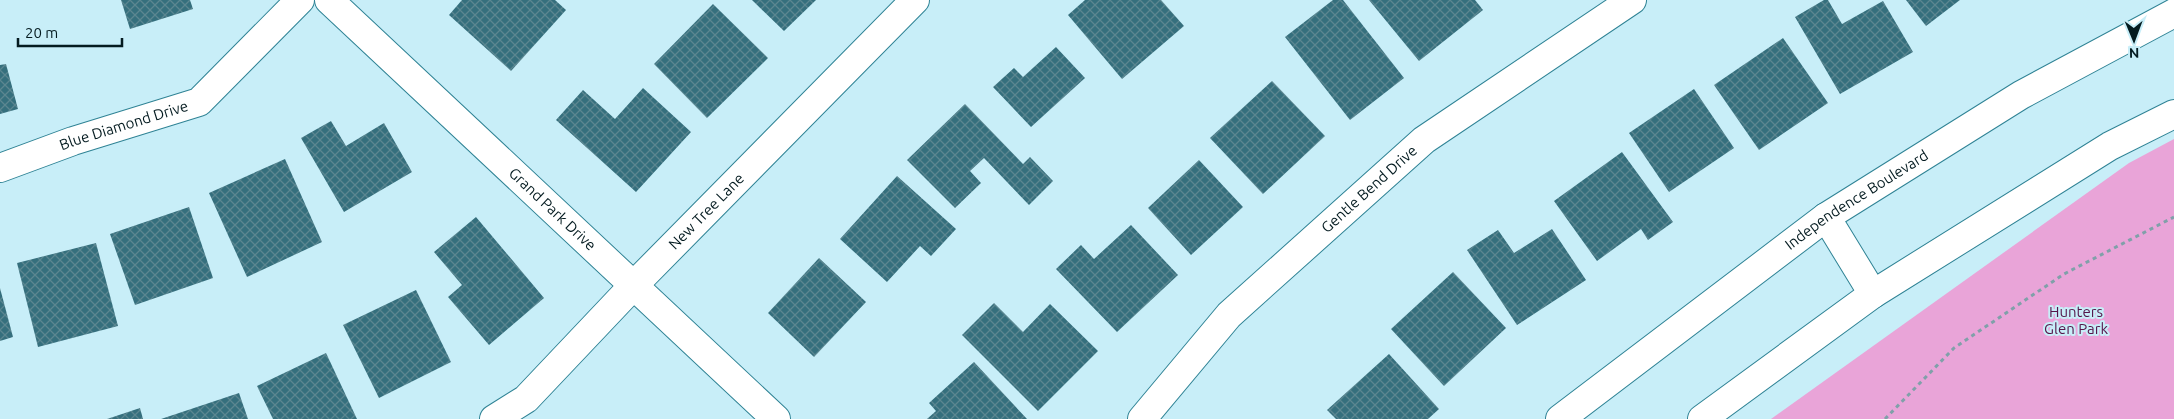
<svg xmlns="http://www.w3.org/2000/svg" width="2174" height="419" font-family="Ubuntu,sans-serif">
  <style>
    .green { fill: #e9a4d8 }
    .building { fill: url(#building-cross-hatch) }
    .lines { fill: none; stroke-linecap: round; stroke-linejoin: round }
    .street-casing { stroke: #2f8395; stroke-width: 30 }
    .secondary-casing { stroke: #2f8395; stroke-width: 30 }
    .path { stroke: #80a0a9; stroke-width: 3; stroke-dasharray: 4 4; stroke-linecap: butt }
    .street { stroke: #fff; stroke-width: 28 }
    .secondary { stroke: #fff; stroke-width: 28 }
    .labels { text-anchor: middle; stroke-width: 4; stroke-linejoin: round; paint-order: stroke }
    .street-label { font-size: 15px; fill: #041b20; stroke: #c8eef8 }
    .park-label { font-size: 15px; fill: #55164a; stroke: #c8eef8 }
  </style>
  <defs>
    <pattern id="building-cross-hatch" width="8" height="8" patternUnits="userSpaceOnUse" patternTransform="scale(1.25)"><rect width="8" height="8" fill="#356f7d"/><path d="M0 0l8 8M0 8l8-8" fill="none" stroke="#5b8690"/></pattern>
  </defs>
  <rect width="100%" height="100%" fill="#c8eef8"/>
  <!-- green -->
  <polygon class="green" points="2174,139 2174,419 1771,419 2129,163"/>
  <!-- building -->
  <g class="building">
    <polygon points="121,0 190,0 193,9 130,29"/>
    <polygon points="462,0 555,0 566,10 511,71 449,15"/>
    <polygon points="752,0 816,0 784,31"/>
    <polygon points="1085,0 1161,0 1184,26 1122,79 1068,15"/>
    <polygon points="1333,0 1343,0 1404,78 1350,120 1285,37"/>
    <polygon points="1369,0 1475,0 1483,10 1419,61"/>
    <polygon points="1824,0 1828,0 1842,24 1883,1 1913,52 1840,94 1795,17"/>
    <polygon points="1906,0 1960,0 1926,26"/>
    <polygon points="713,4 768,58 707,118 654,64"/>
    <polygon points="1783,38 1828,103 1759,150 1714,85"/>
    <polygon points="1056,47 1085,78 1031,127 993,87 1014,68 1023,77"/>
    <polygon points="6,64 18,109 0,114 0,65"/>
    <polygon points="1272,81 1325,136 1263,194 1210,138"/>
    <polygon points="643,88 691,132 636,192 556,120 583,90 615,119"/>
    <polygon points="1694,89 1734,148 1669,192 1629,133"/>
    <polygon points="965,104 1023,164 1030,157 1053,181 1029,205 984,158 970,171 981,183 955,208 907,160"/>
    <polygon points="331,121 346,146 384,123 412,172 344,212 301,138"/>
    <polygon points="1622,152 1673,222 1648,240 1641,229 1597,261 1554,201"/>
    <polygon points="285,159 322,242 247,277 209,193"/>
    <polygon points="1199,160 1243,207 1191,255 1148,208"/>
    <polygon points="897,176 956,229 931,256 920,246 887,282 840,239"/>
    <polygon points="189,207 213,278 135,305 110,234"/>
    <polygon points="476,217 544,298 489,345 448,297 462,285 434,252"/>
    <polygon points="1131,225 1178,275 1117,332 1056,269 1081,245 1094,259"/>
    <polygon points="1552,229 1586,280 1517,325 1467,250 1498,230 1514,253"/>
    <polygon points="96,243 118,326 38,347 17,263"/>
    <polygon points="819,258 866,302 814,357 768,313"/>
    <polygon points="1453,272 1506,328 1444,386 1391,329"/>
    <polygon points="0,288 13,337 0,341"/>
    <polygon points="416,290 451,362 379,398 343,325"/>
    <polygon points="994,303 1023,332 1050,304 1098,351 1038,411 962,335"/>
    <polygon points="326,353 357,419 273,419 257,386"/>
    <polygon points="1389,354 1439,409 1428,419 1336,419 1327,410"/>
    <polygon points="974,362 1027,419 927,419 936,411 929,403"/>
    <polygon points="239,393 248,419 161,419"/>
    <polygon points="140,408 143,419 107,419"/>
  </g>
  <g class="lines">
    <defs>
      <g id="street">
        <path id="s1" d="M 329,0 L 776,419"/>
        <path id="s2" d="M 0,168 L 73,141 L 199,102 L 300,0"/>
        <path id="s3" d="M 494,419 L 526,399 L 633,286 L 915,0"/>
        <path id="s4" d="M 1142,419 L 1229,315 L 1424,140 L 1632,0"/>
      </g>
      <g id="secondary">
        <polyline points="1826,217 1873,294"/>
        <path id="s5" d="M 1560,419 L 1826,217 L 2021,95 L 2174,13"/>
        <polyline points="1702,419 1873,294 2110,146 2174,114"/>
      </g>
    </defs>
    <!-- street casing -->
    <use href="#street" class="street-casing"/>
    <!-- secondary casing -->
    <use href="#secondary" class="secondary-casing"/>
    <!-- path -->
    <polyline class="path" points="1885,419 1954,348 2064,274 2174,217"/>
    <!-- street -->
    <use href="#street" class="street"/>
    <!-- secondary -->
    <use href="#secondary" class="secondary"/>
  </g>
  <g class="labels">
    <!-- street labels -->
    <g class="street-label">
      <text dy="5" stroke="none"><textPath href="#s2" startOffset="131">Blue Diamond Drive</textPath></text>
      <text dy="5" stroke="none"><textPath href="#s4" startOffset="324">Gentle Bend Drive</textPath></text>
      <text dy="5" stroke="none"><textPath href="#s5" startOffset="369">Independence Boulevard</textPath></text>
      <text dy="5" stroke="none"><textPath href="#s1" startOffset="306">Grand Park Drive</textPath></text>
      <text dy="5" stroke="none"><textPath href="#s3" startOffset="298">New Tree Lane</textPath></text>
    </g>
    <!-- park labels -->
    <g class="park-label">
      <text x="2076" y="317">Hunters<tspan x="2076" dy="17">Glen Park</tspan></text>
    </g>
  </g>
  <!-- north arrow -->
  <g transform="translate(2134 40) rotate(179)" stroke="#c8eef8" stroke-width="4" paint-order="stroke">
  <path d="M0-4L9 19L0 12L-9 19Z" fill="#041b20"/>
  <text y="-8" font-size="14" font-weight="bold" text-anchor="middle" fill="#041b20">N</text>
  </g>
  <!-- scale -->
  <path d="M18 38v8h104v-8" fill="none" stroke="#041b20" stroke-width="2.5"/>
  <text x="25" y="38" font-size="15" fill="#041b20" stroke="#c8eef8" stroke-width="4" paint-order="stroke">20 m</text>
</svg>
